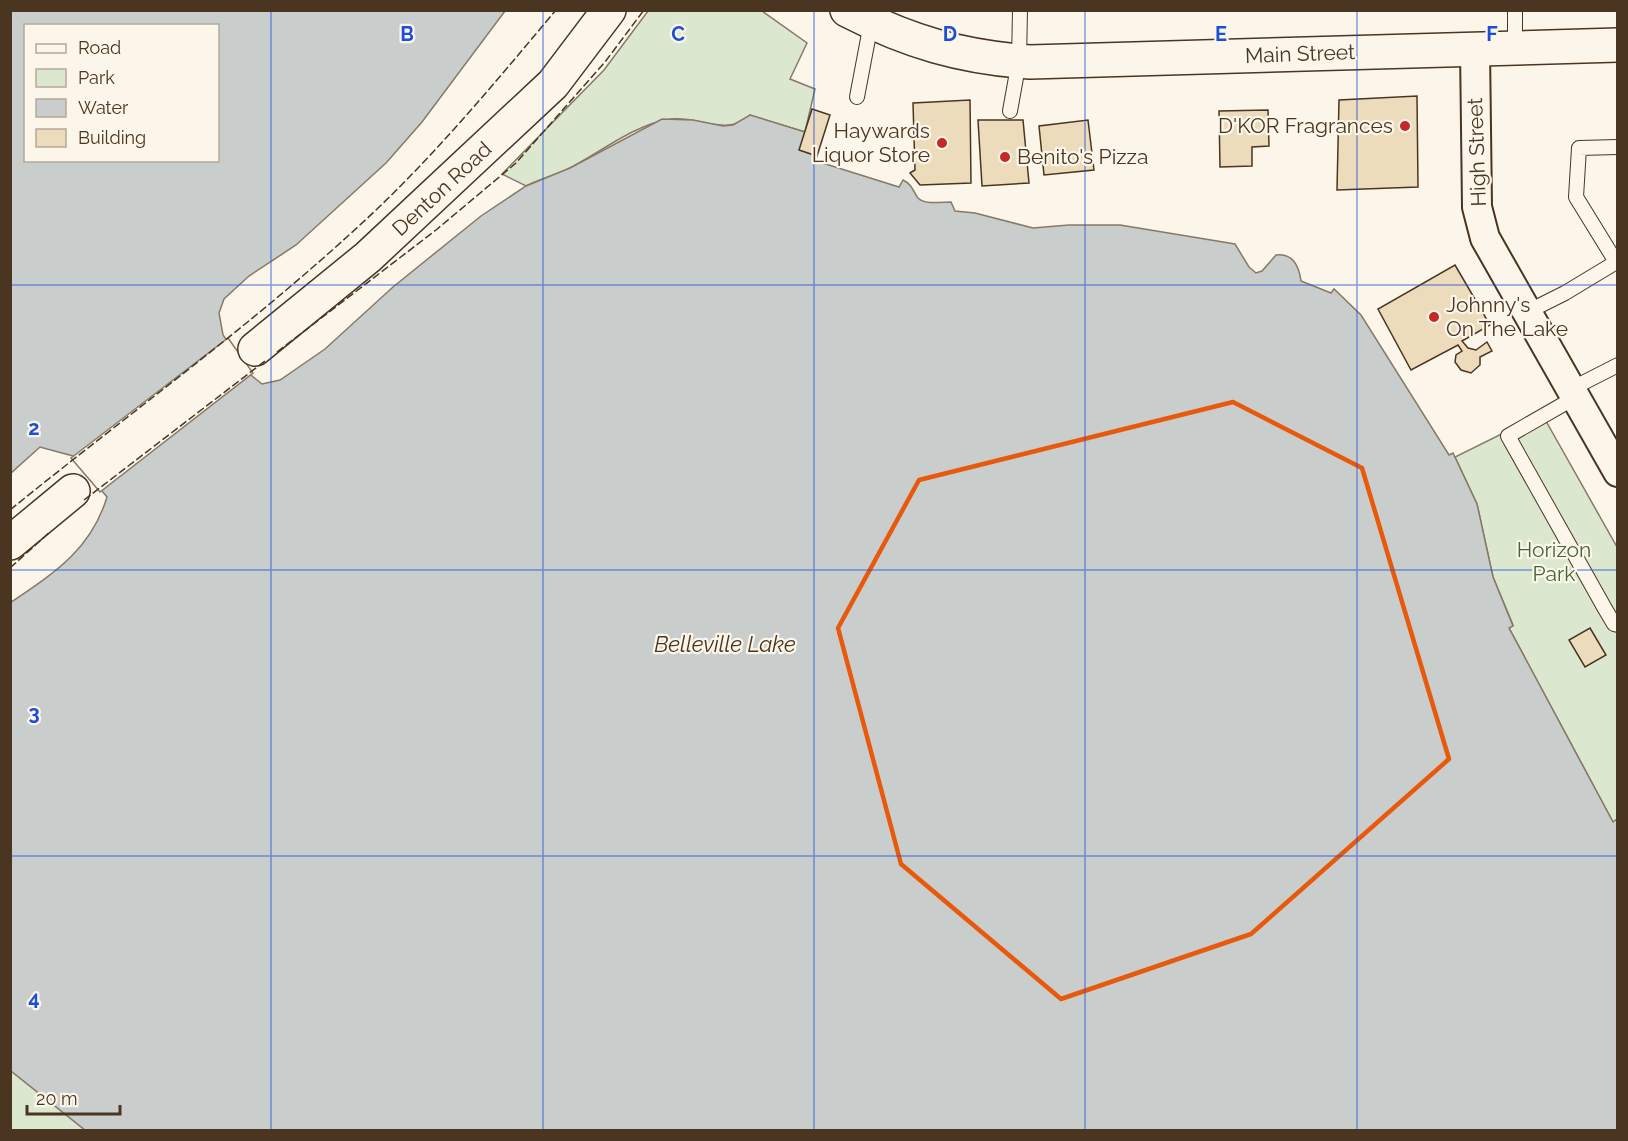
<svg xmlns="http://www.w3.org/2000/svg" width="1628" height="1141" font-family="Raleway,sans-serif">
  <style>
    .green { fill: #dce7d0; stroke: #887966; stroke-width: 1.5 }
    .water { fill: #c9cecd; stroke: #887966; stroke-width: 1.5; fill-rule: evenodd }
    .pier { fill: #fbf6e9; stroke: #887966; stroke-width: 1.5 }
    .building { fill: #ecdcbc; stroke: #4a3520; stroke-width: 1.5 }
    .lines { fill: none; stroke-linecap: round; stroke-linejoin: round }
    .service-casing { stroke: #4a3520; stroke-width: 16 }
    .minor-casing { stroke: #4a3520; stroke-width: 32 }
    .tertiary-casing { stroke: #4a3520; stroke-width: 36 }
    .secondary-casing { stroke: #4a3520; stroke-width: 36 }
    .service { stroke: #fbf6e9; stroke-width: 14 }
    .minor { stroke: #fbf6e9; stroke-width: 28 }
    .tertiary { stroke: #fbf6e9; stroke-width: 33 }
    .secondary { stroke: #fbf6e9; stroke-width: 33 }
    .fence { stroke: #4a3520; stroke-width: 1.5; stroke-dasharray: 8 3; stroke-linecap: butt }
    .marked { fill: none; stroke: #e8590c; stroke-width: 4.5; stroke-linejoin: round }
    .grid { fill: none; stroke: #1d4ed8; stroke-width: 1.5; stroke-opacity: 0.55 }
    .poi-dot { fill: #c62828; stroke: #fbf6e9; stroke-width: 2 }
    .labels { text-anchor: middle; stroke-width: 4.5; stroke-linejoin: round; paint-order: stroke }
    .street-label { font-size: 21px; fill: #4a3520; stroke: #fbf6e9 }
    .poi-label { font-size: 21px; fill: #4a3520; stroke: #fbf6e9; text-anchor: end }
    .park-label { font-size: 21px; fill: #436837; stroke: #fbf6e9 }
    .water-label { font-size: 22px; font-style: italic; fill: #4a3520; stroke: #fbf6e9 }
    .grid-label { font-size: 20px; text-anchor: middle; font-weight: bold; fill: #1d4ed8; stroke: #fbf6e9; stroke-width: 4.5; stroke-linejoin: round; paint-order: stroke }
  </style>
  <rect width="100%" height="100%" fill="#fbf6e9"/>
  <!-- green -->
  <g class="green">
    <path d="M 648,11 L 762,11 L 807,43 L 790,79 L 815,89 L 805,132 L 750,115 C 725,138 699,115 671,119 C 635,124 601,152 568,169 C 554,176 539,179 526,186 L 502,174 L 604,70 Z"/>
    <polygon points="1542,414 1617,547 1618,819 1613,822 1509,628 1513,625 1493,577 1477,504 1455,457"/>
    <polygon points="10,1071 11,1071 85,1130 11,1130"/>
  </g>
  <!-- water -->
  <path class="water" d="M 11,11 L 505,11 L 422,122 L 386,163 L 296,245 L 249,276 L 224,299 L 219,313 L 223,335 L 252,376 L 262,384 L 280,380 L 325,349 L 393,287 L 481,216 L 526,186 L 570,168 L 662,119 L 693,120 L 723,126 L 733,125 L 750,115 L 805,132 L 800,150 L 817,156 L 816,161 L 899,187 L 903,180 C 913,185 912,190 918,198 C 924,205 943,202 951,202 L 955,211 L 975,213 L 1033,228 L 1069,225 L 1120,225 L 1235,244 L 1249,267 L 1256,273 L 1262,271 L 1276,255 C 1293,253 1299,266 1301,281 L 1331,293 L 1334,289 L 1361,315 L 1449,455 L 1453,453 L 1477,504 L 1493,577 L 1513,626 L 1509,628 L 1613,822 L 1617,819 L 1617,1130 L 85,1130 L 11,1071 L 10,603 C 54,573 91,550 107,497 L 73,456 L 40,447 L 11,473 ZM 26,26 L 218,26 L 218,160 L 26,160 Z"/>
  <!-- pier -->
  <polygon class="pier" points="228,338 253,373 100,492 71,458"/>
  <!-- building -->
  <g class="building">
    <polygon points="1417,96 1418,187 1337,190 1339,100"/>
    <polygon points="970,100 971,183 920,185 910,173 915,170 913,103"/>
    <polygon points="812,109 830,115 817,156 799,150"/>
    <polygon points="1268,110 1269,146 1252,147 1252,166 1220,167 1219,111"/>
    <polygon points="978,120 1023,120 1029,183 982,186"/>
    <polygon points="1088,120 1094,170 1044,175 1039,126"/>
    <polygon points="1455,265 1490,325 1462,341 1468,348 1476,350 1487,342 1492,351 1480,357 1480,365 1471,373 1461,370 1455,362 1456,355 1462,351 1458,345 1411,370 1378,309"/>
    <polygon points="1590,628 1606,655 1585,667 1569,640"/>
  </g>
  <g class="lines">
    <defs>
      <g id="service">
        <polyline points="1515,47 1515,10"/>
        <polyline points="857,97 871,23"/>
        <polyline points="1010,111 1019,61 1020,10"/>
        <polyline points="1616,262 1576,197 1579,148 1618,147"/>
        <polyline points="1527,312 1565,293 1618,261"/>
        <polyline points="1571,389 1618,365"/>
        <polyline points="1576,397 1508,436 1604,607 1614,624 1618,625"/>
      </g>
      <polyline id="minor" points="1475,49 1477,207 1485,238 1618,472"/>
      <g id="tertiary">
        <polyline points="255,349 368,257 553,84 609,10"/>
        <polyline points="10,543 73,491"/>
      </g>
      <path id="secondary" d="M 847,10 C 909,42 961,57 1030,62 L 1618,45"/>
    </defs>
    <!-- service casing -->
    <use href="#service" class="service-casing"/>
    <!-- minor casing -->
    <use href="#minor" class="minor-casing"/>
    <!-- tertiary casing -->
    <use href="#tertiary" class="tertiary-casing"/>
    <!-- secondary casing -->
    <use href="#secondary" class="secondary-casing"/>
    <!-- service -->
    <use href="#service" class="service"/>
    <!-- minor -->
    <use href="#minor" class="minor"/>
    <!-- tertiary -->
    <use href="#tertiary" class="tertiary"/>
    <!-- secondary -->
    <use href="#secondary" class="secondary"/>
    <!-- fence -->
    <g class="fence">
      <polyline points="277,352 436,230 516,163 605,62 644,10"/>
      <polyline points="84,500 265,361"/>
      <path d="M 10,510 C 133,410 261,319 376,210 C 441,148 498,79 556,10"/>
      <polyline points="10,568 51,531"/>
    </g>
  </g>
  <!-- marked area -->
  <path class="marked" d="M 1233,402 L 1362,468 L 1449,759 L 1251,934 L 1061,999 L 901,864 L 838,628 L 919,480 Z"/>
  <!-- grid -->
  <path class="grid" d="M 271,10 L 271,1130M 543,10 L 543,1130M 814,10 L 814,1130M 1085,10 L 1085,1130M 1357,10 L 1357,1130M 10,285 L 1618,285M 10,570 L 1618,570M 10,856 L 1618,856"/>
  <!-- markers -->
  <g class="poi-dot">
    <circle cx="1405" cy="126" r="6"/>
    <circle cx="942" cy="143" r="6"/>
    <circle cx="1005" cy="157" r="6"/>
    <circle cx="1434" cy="317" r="6"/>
  </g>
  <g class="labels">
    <!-- street labels -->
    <g class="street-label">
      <text transform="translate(1300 54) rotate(-2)" y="7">Main Street</text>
      <text transform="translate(1477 152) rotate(-92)" y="7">High Street</text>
      <text transform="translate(442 189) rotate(-43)" y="7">Denton Road</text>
    </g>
    <!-- poi labels -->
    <g class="poi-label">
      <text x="1393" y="133">D'KOR Fragrances</text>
      <text x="930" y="138">Haywards<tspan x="930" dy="24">Liquor Store</tspan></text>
      <text x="1017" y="164" text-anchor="start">Benito's Pizza</text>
      <text x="1446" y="312" text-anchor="start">Johnny's<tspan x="1446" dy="24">On The Lake</tspan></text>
    </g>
    <!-- park labels -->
    <g class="park-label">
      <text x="1554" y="557">Horizon<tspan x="1554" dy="24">Park</tspan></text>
    </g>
    <!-- water labels -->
    <g class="water-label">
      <text x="725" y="652">Belleville Lake</text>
    </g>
  </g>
  <g class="grid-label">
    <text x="407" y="41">B</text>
    <text x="678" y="41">C</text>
    <text x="950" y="41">D</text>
    <text x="1221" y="41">E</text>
    <text x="1492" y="41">F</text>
    <text x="34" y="435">2</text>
    <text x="34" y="720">3</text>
    <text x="34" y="1005">4</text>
  </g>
  <!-- border -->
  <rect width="1628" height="1141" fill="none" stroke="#4a3520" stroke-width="24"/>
  <!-- legend -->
  <rect x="24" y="24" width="195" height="138" fill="#fbf6e9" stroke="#b4a999" stroke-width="1.5"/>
  <rect x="36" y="44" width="30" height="9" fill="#fbf6e9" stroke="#b4a999" stroke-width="1.5"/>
  <text x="78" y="54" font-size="18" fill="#4a3520">Road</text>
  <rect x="36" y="69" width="30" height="18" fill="#dce7d0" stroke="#b4a999" stroke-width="1.5"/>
  <text x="78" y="84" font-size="18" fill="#4a3520">Park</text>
  <rect x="36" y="99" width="30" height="18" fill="#c9cecd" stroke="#b4a999" stroke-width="1.5"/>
  <text x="78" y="114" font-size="18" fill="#4a3520">Water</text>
  <rect x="36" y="129" width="30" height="18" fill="#ecdcbc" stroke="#b4a999" stroke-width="1.5"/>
  <text x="78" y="144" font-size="18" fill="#4a3520">Building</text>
  <!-- scale -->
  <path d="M27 1105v9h93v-9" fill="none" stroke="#4a3520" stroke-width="3"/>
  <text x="36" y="1105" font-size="18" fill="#4a3520" stroke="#fbf6e9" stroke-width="4.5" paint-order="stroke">20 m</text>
</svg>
